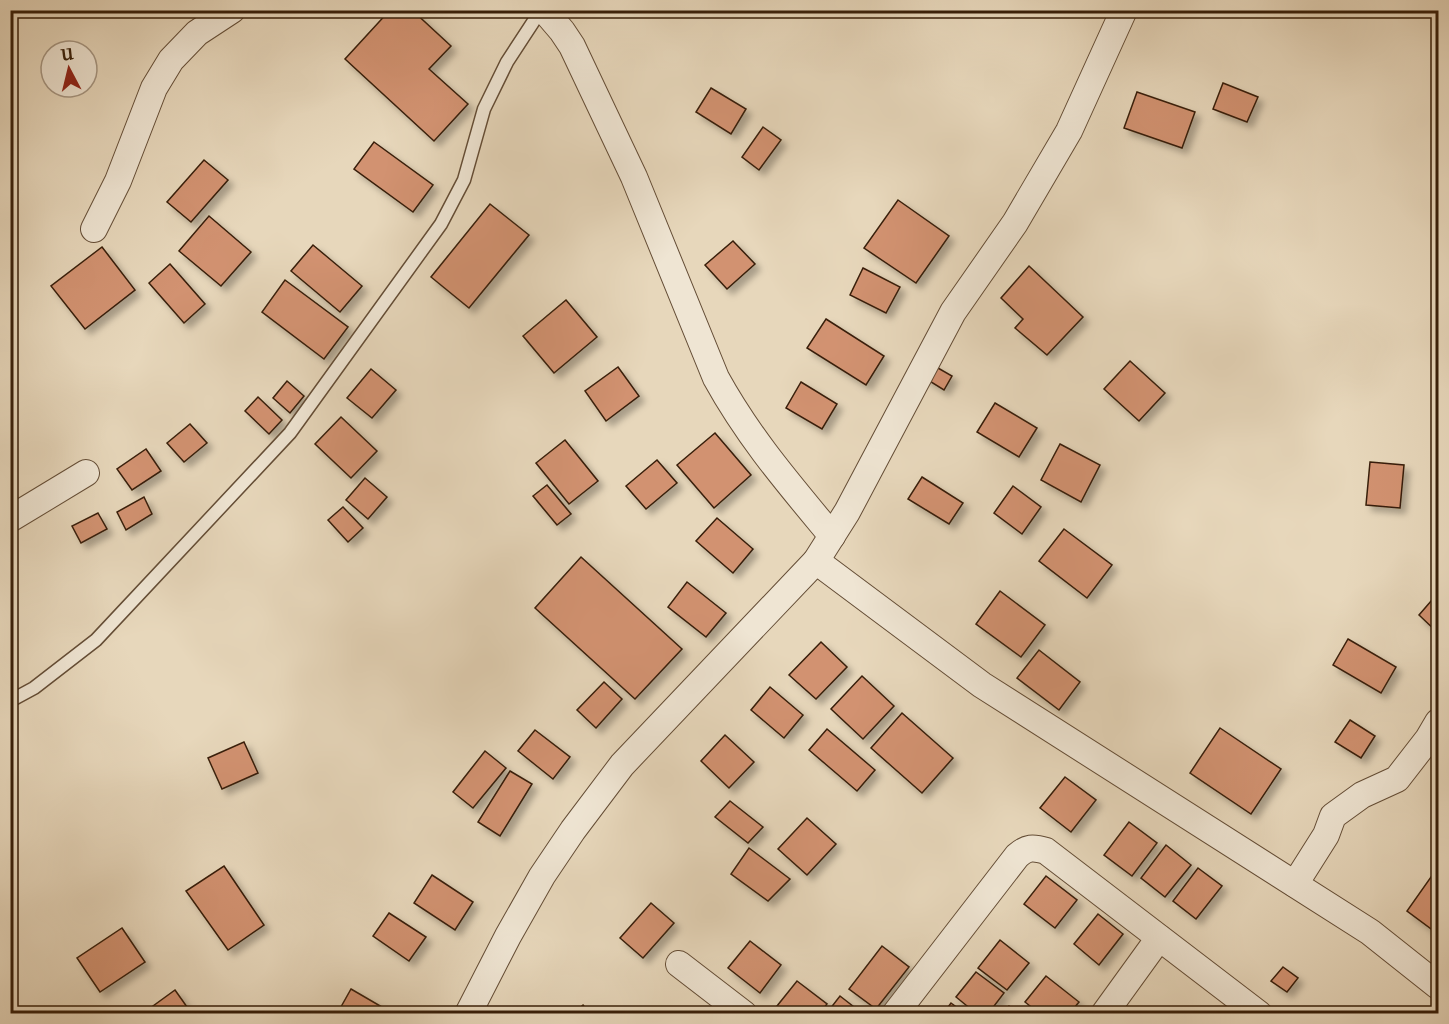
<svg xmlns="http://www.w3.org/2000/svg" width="1449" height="1024" font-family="'IM FELL French Canon',serif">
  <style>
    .building { fill: #d29271; stroke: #381f09; stroke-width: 1.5; filter: url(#shadow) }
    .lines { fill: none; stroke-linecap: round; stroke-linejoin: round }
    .service-casing { stroke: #644d36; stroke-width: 15 }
    .minor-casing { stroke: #644d36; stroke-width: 28 }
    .service { stroke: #efe5d3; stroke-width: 12 }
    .minor { stroke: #efe5d3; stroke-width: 26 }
  </style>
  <defs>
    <filter id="shadow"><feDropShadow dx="5.5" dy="5.5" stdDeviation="3" flood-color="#0004"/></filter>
  </defs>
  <rect width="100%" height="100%" fill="#e7d7bb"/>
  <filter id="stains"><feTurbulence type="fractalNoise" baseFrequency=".00333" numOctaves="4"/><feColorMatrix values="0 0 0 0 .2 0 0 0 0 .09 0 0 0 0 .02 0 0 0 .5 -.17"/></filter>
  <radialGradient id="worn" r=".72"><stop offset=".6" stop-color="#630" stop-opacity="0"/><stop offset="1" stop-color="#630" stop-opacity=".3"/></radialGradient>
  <!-- building -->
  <g class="building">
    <polygon points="390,10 412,10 451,46 429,69 468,104 434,141 345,59"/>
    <polygon points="1223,83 1258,97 1247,122 1213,109"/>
    <polygon points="711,88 746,109 731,134 696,112"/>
    <polygon points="1137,92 1195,112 1182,148 1124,128"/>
    <polygon points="763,127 781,140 759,170 742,157"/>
    <polygon points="374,142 433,185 413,212 354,169"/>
    <polygon points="204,160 228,180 191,222 167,202"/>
    <polygon points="898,200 949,236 916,283 864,248"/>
    <polygon points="490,204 529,235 469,308 431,277"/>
    <polygon points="209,216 251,252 221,286 179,251"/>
    <polygon points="733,241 755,264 727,289 705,265"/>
    <polygon points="313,245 362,286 340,312 291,271"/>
    <polygon points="102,247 135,290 85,329 51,286"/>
    <polygon points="170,264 205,304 184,323 149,283"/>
    <polygon points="1029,266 1083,317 1047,355 1015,328 1023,319 1001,298"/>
    <polygon points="863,268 900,287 886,313 850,295"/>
    <polygon points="285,280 348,327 324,359 262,312"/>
    <polygon points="566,300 597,337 554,373 523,336"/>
    <polygon points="826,319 884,356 866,385 807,348"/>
    <polygon points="1130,361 1165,393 1139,421 1104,389"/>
    <polygon points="931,364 952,376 944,390 923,377"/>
    <polygon points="618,367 639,396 606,421 585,391"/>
    <polygon points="371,369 396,390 372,418 347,398"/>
    <polygon points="287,381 304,396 290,413 273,398"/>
    <polygon points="801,382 837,404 822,429 786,408"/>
    <polygon points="258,397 282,420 269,434 245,411"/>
    <polygon points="995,403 1037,428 1019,457 977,432"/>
    <polygon points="341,417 377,451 351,478 315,444"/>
    <polygon points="190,424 207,443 184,462 167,443"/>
    <polygon points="715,433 751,475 714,508 677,465"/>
    <polygon points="565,440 598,481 569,504 536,463"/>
    <polygon points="1060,444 1100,465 1081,502 1041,480"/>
    <polygon points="146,449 161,471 132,490 117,469"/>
    <polygon points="657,460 677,483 646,509 626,486"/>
    <polygon points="1370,462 1404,465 1400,508 1366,505"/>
    <polygon points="922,477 963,503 949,524 908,499"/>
    <polygon points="365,478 387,497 368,519 346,500"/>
    <polygon points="547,485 571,514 557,525 533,496"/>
    <polygon points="1013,486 1041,507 1022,534 994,513"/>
    <polygon points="144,497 152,514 126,530 117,512"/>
    <polygon points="343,507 363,528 348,542 328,520"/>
    <polygon points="98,513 107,529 81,543 72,526"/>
    <polygon points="717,518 753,549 733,573 696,541"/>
    <polygon points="1064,529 1112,565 1087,598 1039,561"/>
    <polygon points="581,557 682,649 635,699 535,608"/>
    <polygon points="687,582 726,613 706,637 668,607"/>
    <polygon points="1000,591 1045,625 1021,657 976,624"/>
    <polygon points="1438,593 1438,633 1419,615"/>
    <polygon points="1348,639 1396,667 1381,693 1333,665"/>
    <polygon points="821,642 847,667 816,699 789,675"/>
    <polygon points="1039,650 1080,682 1059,710 1017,678"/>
    <polygon points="862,676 894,706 863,739 831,709"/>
    <polygon points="604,682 622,699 596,728 577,710"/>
    <polygon points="770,687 803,715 784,738 751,710"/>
    <polygon points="902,713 953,758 922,793 871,748"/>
    <polygon points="1350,720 1375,736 1361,758 1335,742"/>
    <polygon points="1220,728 1281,769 1251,814 1190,773"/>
    <polygon points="827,729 875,770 857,791 809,750"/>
    <polygon points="535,730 570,757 553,779 518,751"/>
    <polygon points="725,735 754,762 729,788 701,761"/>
    <polygon points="244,742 258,773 222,789 208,758"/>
    <polygon points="485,751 506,768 473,808 453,792"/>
    <polygon points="510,771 532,784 500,836 478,822"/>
    <polygon points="1065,777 1096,800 1071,832 1040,808"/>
    <polygon points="730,801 763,827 748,843 715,817"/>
    <polygon points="807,818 836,844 807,875 778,849"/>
    <polygon points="1129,822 1157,843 1132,876 1104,855"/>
    <polygon points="1166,845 1191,865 1165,897 1141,878"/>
    <polygon points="749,848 790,879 768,901 731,874"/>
    <polygon points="224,866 264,925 228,950 186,891"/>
    <polygon points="1438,867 1438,934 1407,911"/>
    <polygon points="1198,868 1222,886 1196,919 1173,901"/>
    <polygon points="432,875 473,902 455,930 414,903"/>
    <polygon points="1046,876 1077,900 1055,928 1024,904"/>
    <polygon points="651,903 674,923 643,958 620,938"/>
    <polygon points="389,913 426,937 409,961 373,936"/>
    <polygon points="1098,914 1123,934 1099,965 1074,944"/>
    <polygon points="122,928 145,962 100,992 77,958"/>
    <polygon points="1000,940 1029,963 1007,990 978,968"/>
    <polygon points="750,941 781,965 760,993 728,968"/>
    <polygon points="882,946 909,967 876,1009 849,989"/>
    <polygon points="1283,967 1298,978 1287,992 1271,981"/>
    <polygon points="976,972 1004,993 988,1014 977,1014 956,997"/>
    <polygon points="1046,976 1079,1002 1069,1014 1040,1014 1025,1002"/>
    <polygon points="797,981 827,1004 819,1014 786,1014 777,1006"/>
    <polygon points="351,989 394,1014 337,1014"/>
    <polygon points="175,990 192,1014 142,1014"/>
    <polygon points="840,996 863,1014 826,1014"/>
    <polygon points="951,1003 966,1014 943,1014"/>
    <polygon points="583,1005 590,1014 573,1014"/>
    <polygon points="1009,1006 1021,1014 1004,1014"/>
  </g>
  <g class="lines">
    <defs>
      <polyline id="service" points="10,701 34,688 96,640 290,433 441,224 464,180 484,109 507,62 541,10"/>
      <g id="minor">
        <path d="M 544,10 L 562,31 L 572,46 L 634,177 L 716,378 C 749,438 789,484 832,536"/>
        <polyline points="94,229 118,181 154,88 171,60 197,33 232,10"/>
        <polyline points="10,519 86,473"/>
        <polyline points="816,561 982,685 1370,932 1438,986"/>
        <polyline points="1295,884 1326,835 1333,816 1362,795 1397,779 1428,739 1438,722"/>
        <polyline points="679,964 744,1014"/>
        <polyline points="468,1014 508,936 542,876 573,830 622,765 816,561 847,512 953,312 1015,223 1069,131 1124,10"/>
        <path d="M 895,1014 L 1017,856 C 1027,847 1033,847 1046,851 L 1259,1014"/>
        <polyline points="1104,1014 1159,938"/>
      </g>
    </defs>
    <!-- service casing -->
    <use href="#service" class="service-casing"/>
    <!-- minor casing -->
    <use href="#minor" class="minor-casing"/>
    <!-- service -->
    <use href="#service" class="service"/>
    <!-- minor -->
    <use href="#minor" class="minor"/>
  </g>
  <!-- margin -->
  <rect width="1449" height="1024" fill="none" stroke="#e7d7bb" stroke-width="36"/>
  <rect x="12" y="12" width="1425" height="1000" fill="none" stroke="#381f09" stroke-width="3"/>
  <rect x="18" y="18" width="1413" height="988" fill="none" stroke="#381f09" stroke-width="1.5"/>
  <!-- north arrow -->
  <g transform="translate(69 69) rotate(353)"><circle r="28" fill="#efe5d3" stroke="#a69682" stroke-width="1.5"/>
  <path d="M0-4.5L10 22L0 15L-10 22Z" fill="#8f2418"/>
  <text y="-9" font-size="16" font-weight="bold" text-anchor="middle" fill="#381f09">U</text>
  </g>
  <rect width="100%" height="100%" filter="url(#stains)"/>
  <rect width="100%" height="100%" fill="url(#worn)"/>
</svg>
